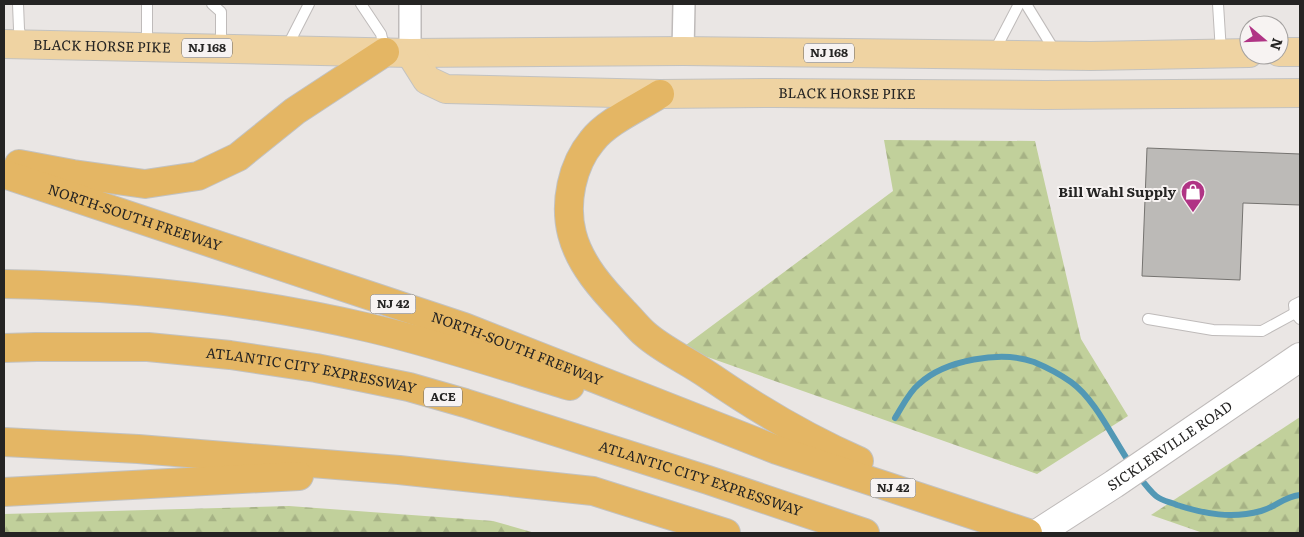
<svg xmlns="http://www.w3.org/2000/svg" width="1304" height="537" font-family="Literata,serif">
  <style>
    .forest { fill: url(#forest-firs) }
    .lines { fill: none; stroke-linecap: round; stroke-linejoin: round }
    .stream { stroke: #5298b5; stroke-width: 6 }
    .building { fill: #bcbab7; stroke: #757370 }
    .service-casing { stroke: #bfbbba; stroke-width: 12 }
    .minor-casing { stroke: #bfbbba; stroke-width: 24 }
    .secondary-casing { stroke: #bfbbba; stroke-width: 30 }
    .primary-casing { stroke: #c2c2c1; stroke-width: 30 }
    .motorway-casing { stroke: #c2c2c1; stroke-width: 30 }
    .service { stroke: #fff; stroke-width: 10 }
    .minor { stroke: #fff; stroke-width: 21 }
    .secondary { stroke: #fff; stroke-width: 28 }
    .primary { stroke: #efd3a2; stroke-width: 28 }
    .motorway { stroke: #e4b664; stroke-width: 28 }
    .labels { text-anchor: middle; stroke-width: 4; stroke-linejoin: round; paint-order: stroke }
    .shield { fill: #f7f3f2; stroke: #646261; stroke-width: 1 }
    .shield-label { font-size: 12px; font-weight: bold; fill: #252423 }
    .street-label { font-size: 14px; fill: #252423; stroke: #f7f3f2 }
    .poi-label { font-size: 14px; font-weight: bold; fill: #252423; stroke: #f7f3f2; text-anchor: end }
  </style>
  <defs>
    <pattern id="forest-firs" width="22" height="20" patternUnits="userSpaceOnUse" patternTransform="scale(1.25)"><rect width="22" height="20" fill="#c1d09b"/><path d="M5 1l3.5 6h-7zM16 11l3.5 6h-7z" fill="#a6b285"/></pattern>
  </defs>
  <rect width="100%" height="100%" fill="#eae6e4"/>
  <!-- forest -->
  <g class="forest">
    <polygon points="884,140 1035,141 1081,339 1128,416 1037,474 682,348 893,191"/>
    <polygon points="1300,417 1300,533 1203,533 1151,515"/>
    <polygon points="289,506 493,521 535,533 4,533 4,514"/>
  </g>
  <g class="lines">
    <!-- stream -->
    <g class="stream">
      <path d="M 895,418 C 902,407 909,392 919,384 C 945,360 1001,350 1034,362 C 1046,367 1061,375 1071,382 C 1096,400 1113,439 1131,465"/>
      <path d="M 1138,475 C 1144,483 1149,490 1156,496 C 1162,501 1170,502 1177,505 C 1205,514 1232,519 1261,511 C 1276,507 1285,496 1300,495"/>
    </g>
  </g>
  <!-- building -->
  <polygon class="building" points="1147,148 1300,154 1300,205 1243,203 1240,280 1142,276"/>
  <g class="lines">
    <defs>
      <g id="service">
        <polyline points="18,4 19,29 22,43"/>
        <polyline points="147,4 147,46"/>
        <polyline points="212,4 221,12 221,47"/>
        <polyline points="361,4 381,34 385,51"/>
        <polyline points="1026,4 1056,53"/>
        <polyline points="1218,4 1221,52"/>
        <polyline points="287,47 309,4"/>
        <polyline points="994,52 1019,4"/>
        <polyline points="1300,302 1294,305 1295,313 1300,319"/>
        <polyline points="1148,319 1213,330 1262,331 1295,313"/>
      </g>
      <g id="minor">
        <polyline points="683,51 684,4"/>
        <polyline points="410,53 410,4"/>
      </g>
      <g id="secondary">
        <path id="s1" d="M 1038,533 L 1114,484 L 1300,357"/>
      </g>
      <g id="primary">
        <path id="s2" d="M 4,44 L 410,53 L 683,51 L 1091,56 L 1249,53"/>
        <polyline points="1279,52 1300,52"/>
        <path id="s3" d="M 410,53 L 427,80 L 446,89 L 660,94 L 774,93 L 1045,95 L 1300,93"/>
      </g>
      <g id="motorway">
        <path d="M 660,94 C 640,107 606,122 592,141 C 572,165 564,203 572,234 C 580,265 603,290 624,312 C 631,319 637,327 645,334 C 663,350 688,361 708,375 C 756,408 806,438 859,461"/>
        <polyline points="19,164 73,174 145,184 198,176 238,157 295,111 385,52"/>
        <path id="s4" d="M 4,174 L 464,327 L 777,450 L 1028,533"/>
        <path d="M 4,284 C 128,286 249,300 370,328 C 438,344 504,366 570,386"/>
        <path id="s5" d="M 4,348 L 36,347 L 148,347 L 230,355 L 316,368 L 409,387 L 465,403 L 708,480 L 865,533"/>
        <polyline points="4,442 138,449 399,470 593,491 726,533"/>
        <polyline points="4,492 299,476"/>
      </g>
    </defs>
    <!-- service casing -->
    <use href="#service" class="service-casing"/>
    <!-- minor casing -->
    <use href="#minor" class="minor-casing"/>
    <!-- secondary casing -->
    <use href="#secondary" class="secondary-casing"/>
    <!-- primary casing -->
    <use href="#primary" class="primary-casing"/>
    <!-- motorway casing -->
    <use href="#motorway" class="motorway-casing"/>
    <!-- service -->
    <use href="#service" class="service"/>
    <!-- minor -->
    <use href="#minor" class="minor"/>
    <!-- secondary -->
    <use href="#secondary" class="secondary"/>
    <!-- primary -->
    <use href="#primary" class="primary"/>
    <!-- motorway -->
    <use href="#motorway" class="motorway"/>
  </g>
  <!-- icons -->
  <defs>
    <symbol id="shop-pin" viewBox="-11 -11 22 30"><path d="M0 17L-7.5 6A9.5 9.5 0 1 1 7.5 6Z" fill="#b03485" stroke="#f7f3f2"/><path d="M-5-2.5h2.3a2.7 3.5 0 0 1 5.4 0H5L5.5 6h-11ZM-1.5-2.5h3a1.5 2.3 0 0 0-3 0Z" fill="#fff"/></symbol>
  </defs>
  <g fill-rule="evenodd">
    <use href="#shop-pin" x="1179" y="178" width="28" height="38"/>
  </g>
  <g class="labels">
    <!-- shield labels -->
    <g class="shield">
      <rect x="182" y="38.5" width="50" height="19" rx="4"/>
      <rect x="804" y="43.5" width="50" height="19" rx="4"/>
      <rect x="370.5" y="294.5" width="45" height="19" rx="4"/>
      <rect x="424" y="387.5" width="38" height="19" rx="4"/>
      <rect x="870.5" y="478.5" width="45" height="19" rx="4"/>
    </g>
    <g class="shield-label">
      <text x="207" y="52">NJ 168</text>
      <text x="829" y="57">NJ 168</text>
      <text x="393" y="308">NJ 42</text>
      <text x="443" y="401">ACE</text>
      <text x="893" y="492">NJ 42</text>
    </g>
    <!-- street labels -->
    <g class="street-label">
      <text dy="5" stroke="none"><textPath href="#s2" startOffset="98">BLACK HORSE PIKE</textPath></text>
      <text dy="5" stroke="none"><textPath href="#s3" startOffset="454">BLACK HORSE PIKE</textPath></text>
      <text dy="5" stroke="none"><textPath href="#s4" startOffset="138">NORTH-SOUTH FREEWAY</textPath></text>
      <text dy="5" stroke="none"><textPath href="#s4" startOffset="542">NORTH-SOUTH FREEWAY</textPath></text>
      <text dy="5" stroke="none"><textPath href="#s5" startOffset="309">ATLANTIC CITY EXPRESSWAY</textPath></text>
      <text dy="5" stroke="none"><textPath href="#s1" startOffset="158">SICKLERVILLE ROAD</textPath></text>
      <text dy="5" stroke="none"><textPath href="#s5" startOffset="714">ATLANTIC CITY EXPRESSWAY</textPath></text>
    </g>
    <!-- poi labels -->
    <g class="poi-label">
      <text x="1176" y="197">Bill Wahl Supply</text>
    </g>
  </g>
  <!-- border -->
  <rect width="1304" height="537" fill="none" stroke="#252423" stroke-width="10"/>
  <!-- north arrow -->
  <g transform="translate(1264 40) rotate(109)"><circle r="24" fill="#f7f3f2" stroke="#a3a09f"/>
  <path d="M0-4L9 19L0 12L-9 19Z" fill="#b03485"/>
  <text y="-8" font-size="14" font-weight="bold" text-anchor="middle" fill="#252423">N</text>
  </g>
</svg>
